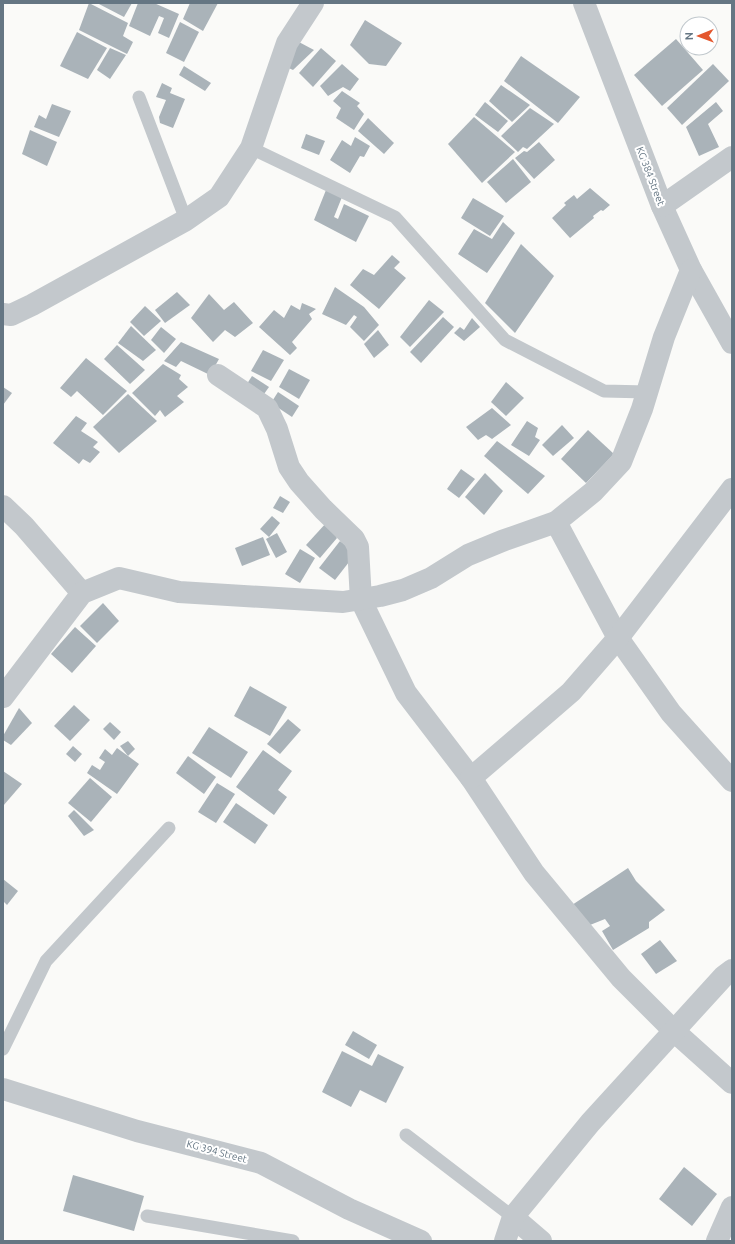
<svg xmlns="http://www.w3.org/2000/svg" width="735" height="1244" font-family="Ubuntu,sans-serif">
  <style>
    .building { fill: #aab3b9 }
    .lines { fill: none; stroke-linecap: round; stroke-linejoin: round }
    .lane { stroke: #c3c8cc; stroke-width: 13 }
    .street { stroke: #c3c8cc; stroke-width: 22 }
    .labels { text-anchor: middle; stroke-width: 4; stroke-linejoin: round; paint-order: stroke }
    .street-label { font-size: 10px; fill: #657683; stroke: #fff }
  </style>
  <rect width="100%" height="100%" fill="#fafaf8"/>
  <!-- building -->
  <g class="building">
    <polygon points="89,3 128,23 123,36 133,42 127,54 79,30"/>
    <polygon points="97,3 132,3 124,17"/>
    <polygon points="138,3 154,3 179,14 169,38 158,33 164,18 159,16 150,36 129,26"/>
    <polygon points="190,3 218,3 203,31 183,19"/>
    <polygon points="365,20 402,43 386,66 369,64 350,45"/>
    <polygon points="180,22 199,32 184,62 166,53"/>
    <polygon points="77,32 107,48 88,79 60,66"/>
    <polygon points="676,39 703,70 662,106 634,75"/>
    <polygon points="297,41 314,50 293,70 282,65"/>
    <polygon points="110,48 126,55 110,79 97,70"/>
    <polygon points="321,48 336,61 313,87 299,73"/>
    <polygon points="521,56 580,97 558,123 504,81"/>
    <polygon points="342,64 359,79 350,91 343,87 328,96 320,86"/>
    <polygon points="713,64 729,81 682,125 667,108"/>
    <polygon points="184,66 211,83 205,91 179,75"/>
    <polygon points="162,83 172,88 170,93 185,99 173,128 160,123 159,117 166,100 156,97"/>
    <polygon points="501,85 530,105 512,122 489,101"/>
    <polygon points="342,91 360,103 357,106 364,114 354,130 336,118 341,108 333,101"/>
    <polygon points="485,102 508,121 498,132 475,115"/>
    <polygon points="716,102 723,111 708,124 719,147 699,156 686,127"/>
    <polygon points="52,104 71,111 59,137 34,127 39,115 46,119"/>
    <polygon points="530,108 554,124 527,149 523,147 518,152 501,136"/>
    <polygon points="474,117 515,152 482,183 448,144"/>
    <polygon points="368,118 394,143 384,154 358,131"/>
    <polygon points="30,130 57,142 47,166 22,154"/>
    <polygon points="306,134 325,141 319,155 301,148"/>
    <polygon points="355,137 370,146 364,157 360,156 350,173 330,160 342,140 351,146"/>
    <polygon points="539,142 555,160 534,179 515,158 524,151 527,152"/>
    <polygon points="513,159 531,182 506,203 487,182"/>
    <polygon points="590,188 610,205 603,211 601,210 593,216 594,218 570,238 552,218 566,205 564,203 574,195 577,199"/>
    <polygon points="326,190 342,197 334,217 338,219 344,204 369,216 356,242 314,220"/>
    <polygon points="473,198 504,216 490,236 461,218"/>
    <polygon points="503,222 515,233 487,273 458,254 474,229 492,239"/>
    <polygon points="521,244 554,276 515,333 485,303"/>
    <polygon points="392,255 400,262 394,268 406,278 379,309 350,285 363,269 374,275"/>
    <polygon points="335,287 364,307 379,325 364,341 350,327 357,317 354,315 346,325 322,314"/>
    <polygon points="177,292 190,305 165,323 155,310"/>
    <polygon points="209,294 224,310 234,302 253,323 235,337 225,330 213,342 191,318"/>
    <polygon points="429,300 444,312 410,347 400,337"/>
    <polygon points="302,303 316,309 309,314 312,319 292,342 297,348 290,355 259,327 274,310 284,318 291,305 300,310"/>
    <polygon points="145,306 161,321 144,336 130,322"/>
    <polygon points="443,317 454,327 421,363 410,352"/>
    <polygon points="472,318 480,327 464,341 454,333 460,327 464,330"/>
    <polygon points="131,326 156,350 143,361 118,343"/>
    <polygon points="161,327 176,339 164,353 151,340"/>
    <polygon points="378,330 389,345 374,358 364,344"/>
    <polygon points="181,342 219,359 210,375 181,361 176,367 164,361"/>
    <polygon points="117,345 145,370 130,384 104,359"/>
    <polygon points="263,350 284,360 271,381 251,371"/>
    <polygon points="86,358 127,391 103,415 77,391 71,397 60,388"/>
    <polygon points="163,364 181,375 179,379 188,387 177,396 184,402 165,417 160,410 155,416 132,393"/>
    <polygon points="289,369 310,380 299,399 279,387"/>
    <polygon points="252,376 269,387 264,394 245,387"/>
    <polygon points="506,382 524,398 506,416 491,402"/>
    <polygon points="3,387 12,393 3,405"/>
    <polygon points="278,392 299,406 292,417 271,403"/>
    <polygon points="128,394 157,421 119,453 93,427"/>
    <polygon points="492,408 511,425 492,439 486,435 478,440 466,427"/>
    <polygon points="76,416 87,423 81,431 98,442 93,447 100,452 90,463 83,459 79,464 53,443"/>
    <polygon points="527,421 538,428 535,437 540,440 529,456 511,445"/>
    <polygon points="562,425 574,438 553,456 542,445"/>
    <polygon points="588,430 614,454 586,483 561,459"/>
    <polygon points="497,441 545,476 528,494 484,456"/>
    <polygon points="461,469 475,479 459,498 447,489"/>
    <polygon points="485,473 503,491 484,515 465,497"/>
    <polygon points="280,496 290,502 283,513 273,508"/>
    <polygon points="272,516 280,523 269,537 260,529"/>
    <polygon points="327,522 337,538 320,558 306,545"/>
    <polygon points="277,533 287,552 276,558 266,539"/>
    <polygon points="263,537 270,555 242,566 235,548"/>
    <polygon points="340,541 356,553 335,580 319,568"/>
    <polygon points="300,549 315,558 300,583 285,574"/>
    <polygon points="103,603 119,621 97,643 80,626"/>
    <polygon points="75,627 96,646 72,673 51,654"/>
    <polygon points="250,686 287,707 270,736 234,716"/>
    <polygon points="74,705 90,720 70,741 54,726"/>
    <polygon points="19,708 32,723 11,745 3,740 3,736"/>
    <polygon points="288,719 301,730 280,754 267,744"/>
    <polygon points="110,722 121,732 114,740 103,729"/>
    <polygon points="209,727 248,752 231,778 192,753"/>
    <polygon points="128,741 135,749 128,756 120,746"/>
    <polygon points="73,746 82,754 75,762 66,754"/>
    <polygon points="117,748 139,764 117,794 87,773 92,765 100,770 105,762 99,758 105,749 112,755"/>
    <polygon points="263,750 292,771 278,790 287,797 274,815 236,787"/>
    <polygon points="188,756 216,777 204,794 176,773"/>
    <polygon points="3,771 22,784 3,806"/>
    <polygon points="90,778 112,797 91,822 68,803"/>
    <polygon points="217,783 235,794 216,823 198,812"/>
    <polygon points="236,803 268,825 255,844 223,822"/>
    <polygon points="74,810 94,830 84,836 68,816"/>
    <polygon points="628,868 636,881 665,910 649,922 649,928 613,950 602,931 610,926 605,919 585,927 572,905"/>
    <polygon points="3,879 18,891 7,905 3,901"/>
    <polygon points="660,940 677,961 656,974 641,954"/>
    <polygon points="353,1031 377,1045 369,1059 345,1045"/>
    <polygon points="342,1051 372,1066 378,1054 404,1067 386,1103 360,1090 351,1107 322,1092"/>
    <polygon points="684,1167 717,1194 692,1226 659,1199"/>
    <polygon points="73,1175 144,1196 134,1231 63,1211"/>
  </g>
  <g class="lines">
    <!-- lane -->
    <g class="lane">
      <polyline points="139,97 186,220"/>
      <polyline points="251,148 395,217 505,340 604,391 647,392"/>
      <polyline points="3,1049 46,961 169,828"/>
      <polyline points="406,1135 513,1217"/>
      <polyline points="147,1216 293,1241"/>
    </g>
    <!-- street -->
    <g class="street">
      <polyline points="584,3 662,206 691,270 732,343"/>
      <polyline points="662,206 732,157"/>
      <polyline points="3,314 11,315 32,305 186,220 219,197 251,148 287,43 313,3"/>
      <polyline points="218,375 267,408 277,429 289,467 299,482 323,509 354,539 358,547 361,600 406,693 471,778 534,873 621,978 674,1031 732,1083"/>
      <polyline points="3,506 24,526 82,593"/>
      <polyline points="556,522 618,638 671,713 732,781"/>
      <polyline points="3,697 82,593 119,578 179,592 343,602 380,596 403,590 431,578 468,555 502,541 556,522 593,492 621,462 642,409 664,337 691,270"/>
      <polyline points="471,778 571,692 618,638 732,489"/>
      <polyline points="3,1089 137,1131 261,1163 349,1209 421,1241"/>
      <polyline points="513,1217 541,1241"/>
      <polyline points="505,1241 513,1217 590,1123 724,976 732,970"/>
      <polyline points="717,1241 732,1207"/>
    </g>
  </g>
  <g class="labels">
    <!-- street labels -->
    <g class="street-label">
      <text transform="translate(651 176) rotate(69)" y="4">KG 384 Street</text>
      <text transform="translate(217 1151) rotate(15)" y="4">KG 394 Street</text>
    </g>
  </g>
  <!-- border -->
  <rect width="735" height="1244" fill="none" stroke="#657683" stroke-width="8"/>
  <!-- north arrow -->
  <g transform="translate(699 36) rotate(269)"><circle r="19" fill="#ffffff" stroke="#c1c8cd"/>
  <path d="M0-3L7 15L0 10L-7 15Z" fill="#e4572e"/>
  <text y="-6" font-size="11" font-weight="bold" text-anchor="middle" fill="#657683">N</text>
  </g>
</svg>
